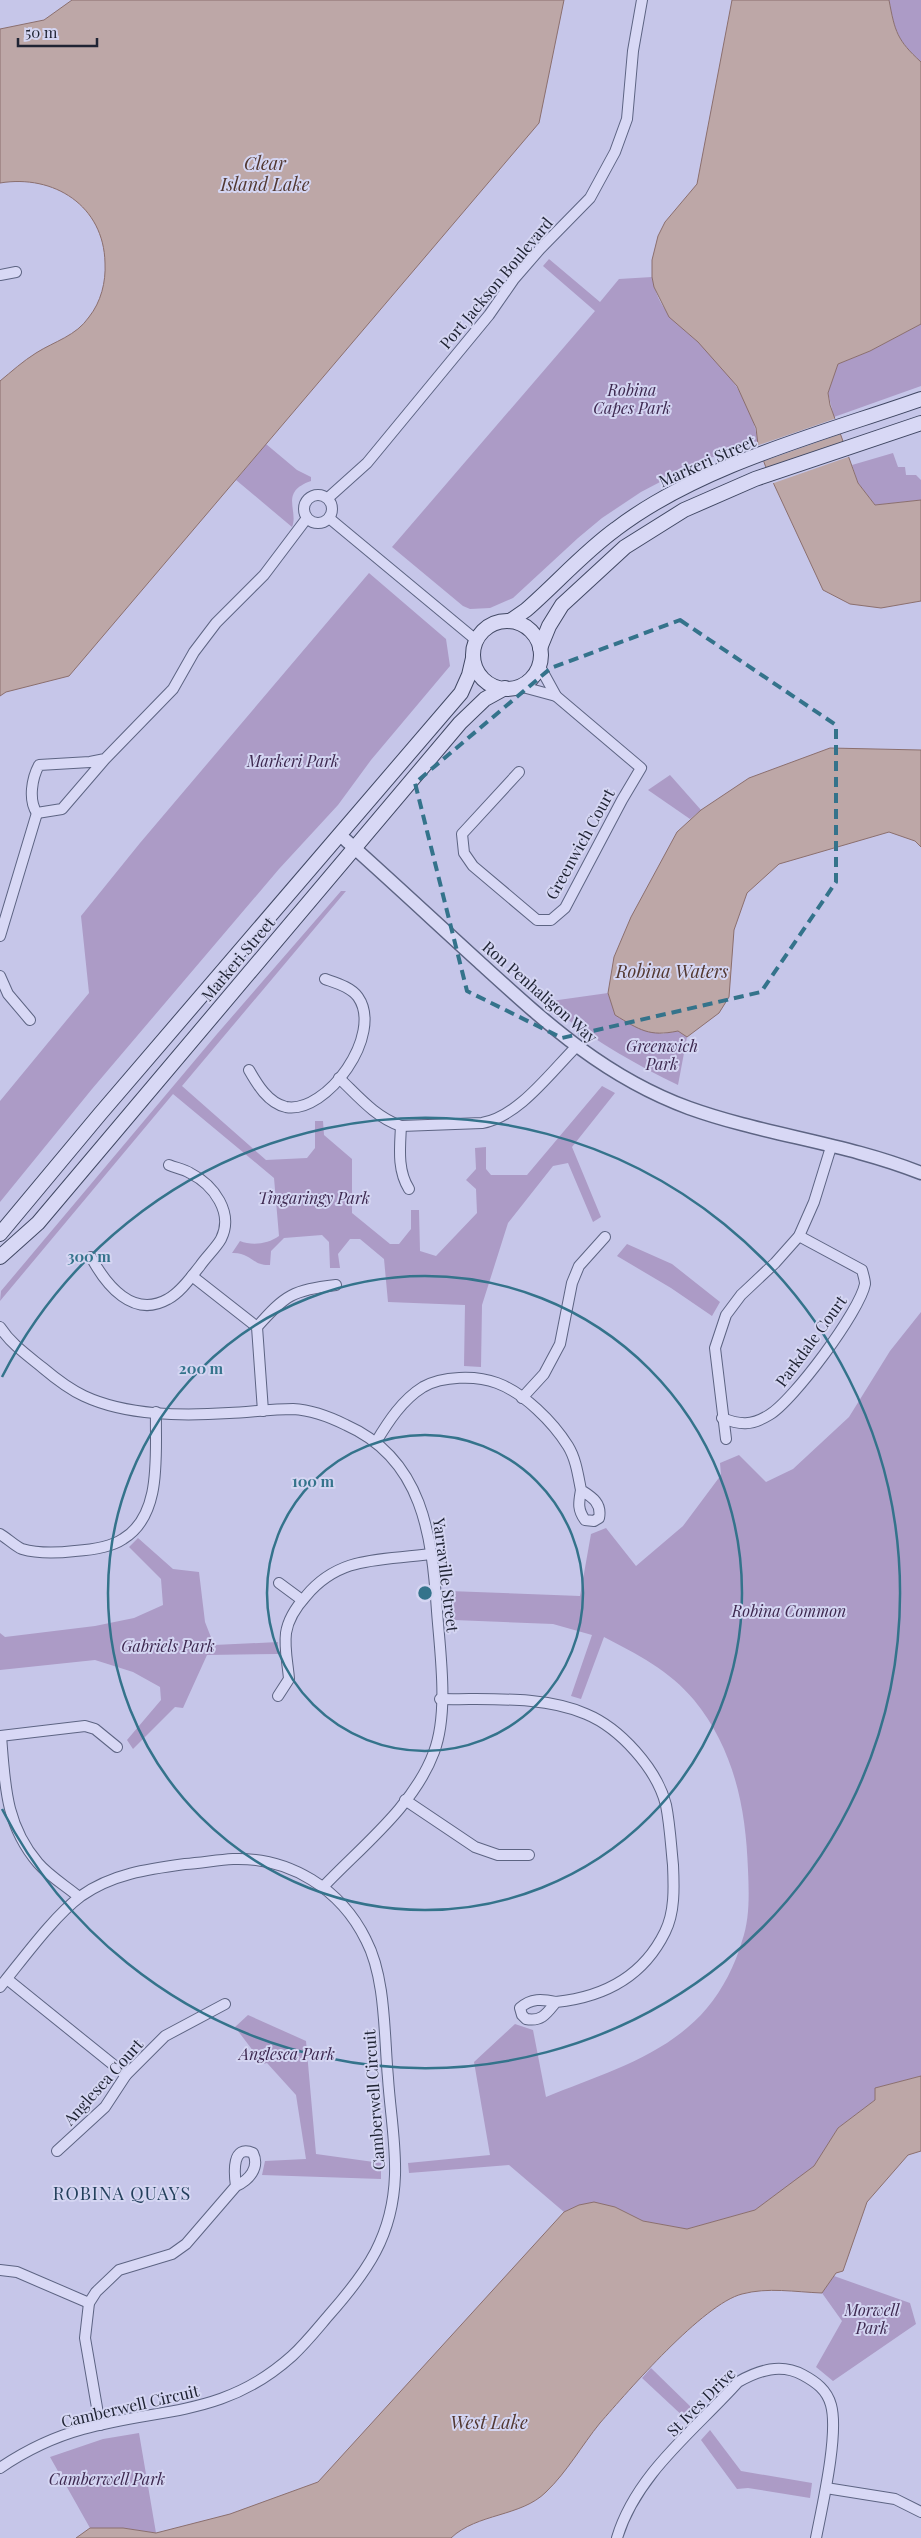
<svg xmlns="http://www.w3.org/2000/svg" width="921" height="2538" font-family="'Playfair Display',serif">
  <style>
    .green { fill: #ac9bc6 }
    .water { fill: #bda7a7; stroke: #8b6f6e }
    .pier { fill: #c6c6e9 }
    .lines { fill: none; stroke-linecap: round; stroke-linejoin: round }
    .minor-casing { stroke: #5d6483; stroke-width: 12 }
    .tertiary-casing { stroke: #5d6483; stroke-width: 15 }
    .secondary-casing { stroke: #414864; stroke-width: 16 }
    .minor { stroke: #d8d8f5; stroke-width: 10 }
    .tertiary { stroke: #d8d8f5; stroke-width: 12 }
    .secondary { stroke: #d8d8f5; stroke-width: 14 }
    .marked { fill: none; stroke: #34738b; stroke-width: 4; stroke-dasharray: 10 6; stroke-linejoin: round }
    .ring { fill: none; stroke: #34738b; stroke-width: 2.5 }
    .labels { text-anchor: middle; stroke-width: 4; stroke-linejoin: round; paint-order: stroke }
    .street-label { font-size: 16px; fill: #202434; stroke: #d4d5f2 }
    .park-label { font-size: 16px; font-style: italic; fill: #3d284f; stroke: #d4d5f2 }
    .water-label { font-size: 18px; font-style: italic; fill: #523831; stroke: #d4d5f2 }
    .neighbourhood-label { font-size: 18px; letter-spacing: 1px; fill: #24405c; stroke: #d4d5f2 }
    .centre { fill: #34738b; stroke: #d4d5f2; stroke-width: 2.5 }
    .ring-label { font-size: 15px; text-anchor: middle; font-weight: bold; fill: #34738b; stroke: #d4d5f2; stroke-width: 4; stroke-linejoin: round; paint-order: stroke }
  </style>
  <rect width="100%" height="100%" fill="#c6c6e9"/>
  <!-- green -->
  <g class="green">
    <path d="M 889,0 L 921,0 L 921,62 C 897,40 895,32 889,0 Z"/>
    <path d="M 549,259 L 600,302 L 619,279 L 652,277 C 658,309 674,321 697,341 C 727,369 754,403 758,445 L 702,460 L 641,492 L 602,518 L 578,538 L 513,598 L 490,608 L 470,609 L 463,606 L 392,547 L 595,311 L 543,266 Z"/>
    <polygon points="921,324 921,386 834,417 828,393 838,364 870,351"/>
    <path d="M 266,444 L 297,470 L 311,477 L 311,481 C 279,492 299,511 292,527 L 236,480 Z"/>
    <polygon points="893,453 898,467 905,467 906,475 916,475 921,480 921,500 875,505 858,483 852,465"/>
    <polygon points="369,573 446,639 450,666 371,760 338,805 279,869 92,1089 0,1202 0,1101 89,993 81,916 140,843"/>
    <polygon points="670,775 701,810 690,819 648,790"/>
    <path d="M 341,891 L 346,891 L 182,1086 L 266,1160 L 307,1158 L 315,1148 L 315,1121 L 323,1121 L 324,1135 L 352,1159 L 352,1213 L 390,1244 L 399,1244 L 411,1229 L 411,1210 L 419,1210 L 420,1251 L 436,1256 L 477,1213 L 476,1189 L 466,1180 L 476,1169 L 475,1148 L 486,1147 L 486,1169 L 491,1175 L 527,1175 L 602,1086 L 615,1093 L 572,1147 L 601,1217 L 593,1222 L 568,1163 L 553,1166 L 508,1223 L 482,1305 L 481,1367 L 464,1366 L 465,1305 L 388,1302 L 384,1259 L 360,1239 L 350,1239 L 338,1254 L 340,1268 L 330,1268 L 329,1242 L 322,1235 L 284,1238 L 271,1251 L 270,1265 C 252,1266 251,1252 232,1253 L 240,1241 C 252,1246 268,1244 279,1236 L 274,1178 L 173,1094 L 0,1301 L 1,1291 L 217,1034 Z"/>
    <path d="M 608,993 L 615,1015 L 662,1034 L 678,1031 L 687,1037 L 678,1085 C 630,1062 586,1035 544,1002 Z"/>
    <polygon points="627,1244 672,1264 720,1302 712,1316 671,1288 617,1256"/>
    <path d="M 921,1312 L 921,2076 L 875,2088 L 875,2100 L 838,2128 L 815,2166 L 755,2210 L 687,2229 L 643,2221 L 615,2207 L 579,2205 L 564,2212 L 509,2165 L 409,2173 L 408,2163 L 490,2155 L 474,2062 L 515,2024 L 533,2030 L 546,2097 C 602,2074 667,2056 707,2008 C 723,1989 735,1965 742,1941 C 750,1919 749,1893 748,1870 C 746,1808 734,1749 694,1700 C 670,1671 637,1654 604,1637 L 581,1699 L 571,1696 L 592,1635 L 553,1624 L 454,1620 L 449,1591 L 580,1596 L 591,1534 L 606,1528 L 636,1566 L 683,1526 L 721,1475 L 720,1463 L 739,1455 L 766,1482 L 793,1469 L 849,1417 L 890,1351 Z"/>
    <polygon points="138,1538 173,1569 199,1572 205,1622 214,1645 278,1642 278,1654 207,1655 183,1708 175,1707 133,1749 127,1740 161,1700 160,1687 133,1672 95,1660 0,1670 0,1633 5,1637 95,1626 134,1618 163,1605 161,1579 129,1547"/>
    <polygon points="248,2015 306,2041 316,2154 381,2163 381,2179 262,2175 265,2161 306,2159 296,2095 267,2063 263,2064 235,2027"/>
    <polygon points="834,2276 910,2303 916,2324 833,2381 816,2367 842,2321 822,2293"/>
    <polygon points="651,2368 694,2410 686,2419 642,2378"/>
    <polygon points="710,2430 741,2471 812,2483 810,2498 748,2488 737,2489 701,2440"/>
    <polygon points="139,2433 156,2533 123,2528 90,2528 50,2457 103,2439"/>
  </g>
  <!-- water -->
  <g class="water">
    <path d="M 72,0 L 564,0 L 539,123 L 69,676 L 6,692 L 0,696 L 0,381 C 11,372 23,361 36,353 C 55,341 76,336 89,317 C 101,302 106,282 105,263 C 104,206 54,174 0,183 L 0,29 L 44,20 Z"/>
    <path d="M 732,0 L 889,0 C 895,32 897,40 921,62 L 921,324 L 870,351 L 838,364 L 828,393 L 830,405 L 858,483 L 875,505 L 921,500 L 921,601 L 881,608 L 850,604 L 823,590 L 765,465 L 758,445 L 756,428 L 737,386 L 698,342 L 669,317 L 654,287 L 652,277 L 652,260 L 658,236 L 665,222 L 697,184 Z"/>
    <path d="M 830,748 L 921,750 L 921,847 L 915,841 L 889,832 L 779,864 L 747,893 L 734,930 L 729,997 L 719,1013 L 687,1037 L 678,1031 C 649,1037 640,1030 615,1015 L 608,993 L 614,957 L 631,917 L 677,832 L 701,810 L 749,778 Z"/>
    <path d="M 921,2076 L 921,2151 L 908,2155 L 867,2202 L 843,2271 L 836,2273 L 822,2293 C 795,2292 768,2287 742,2294 C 703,2304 628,2391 600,2423 C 582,2445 567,2472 546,2492 C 521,2517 477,2513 451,2538 L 76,2538 L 90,2528 L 123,2528 L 156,2533 L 230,2514 L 318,2482 L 564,2212 L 579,2205 L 594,2202 L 615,2207 L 643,2221 L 687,2229 L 755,2210 L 814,2166 L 838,2128 L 875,2100 L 875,2088 Z"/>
  </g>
  <!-- pier -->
  <g class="pier">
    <polygon points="837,418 843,433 761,462 756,446"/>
    <polygon points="846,441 851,456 771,484 765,470"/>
  </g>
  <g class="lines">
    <defs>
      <g id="minor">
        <polyline points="0,275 16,272"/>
        <circle cx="318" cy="509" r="14"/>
        <polyline points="328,498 367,463 489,315 514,279 540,249 590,198 615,152 627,119 633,51 642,0"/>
        <polyline points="329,518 476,640"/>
        <polyline points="519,686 556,696"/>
        <path d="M 105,759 L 90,762 L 39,765 C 32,778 28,800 37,813 L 62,809 L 105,759 L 173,689 L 194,652 L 216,623 L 264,575 L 307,518"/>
        <polyline points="519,772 462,834 464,853 473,866 537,920 551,920 565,908 622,800 641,768 556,696 539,665"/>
        <polyline points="0,936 37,813"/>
        <polyline points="0,976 8,994 30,1020"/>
        <path d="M 249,1070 C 257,1084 268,1103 286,1107 C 327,1114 384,1034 358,997 C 351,987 336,983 325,979"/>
        <path d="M 339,1078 C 358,1096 375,1117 401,1126 L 482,1123 C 518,1117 550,1073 576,1047"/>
        <path d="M 401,1126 C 400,1147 397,1170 409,1189"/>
        <path d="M 91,1257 C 106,1285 133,1319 168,1299 C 181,1292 191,1277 200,1266 C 206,1257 216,1248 221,1239 C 234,1213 214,1185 190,1173 C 184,1169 176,1168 169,1165"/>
        <polyline points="192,1276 257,1327 263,1411"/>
        <path d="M 0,1327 C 11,1344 27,1355 43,1368 C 56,1379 69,1389 84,1396 C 127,1416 183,1416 229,1413 C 250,1412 272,1409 293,1409 C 311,1410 330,1417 346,1425 C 423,1459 432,1536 437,1611 C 440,1653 449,1712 434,1752 C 414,1806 362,1846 324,1886"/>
        <path d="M 257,1327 C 285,1295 293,1290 336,1285"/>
        <polyline points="522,1398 544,1374 560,1344 572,1283 579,1266 605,1237"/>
        <path d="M 722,1418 C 740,1425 751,1426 769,1415 C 793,1401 860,1311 865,1284 C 865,1280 863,1274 862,1270 L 799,1236"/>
        <polyline points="726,1439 715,1348 726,1315 741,1295 775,1263 799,1236 814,1202 831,1147"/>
        <path d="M 376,1442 C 388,1422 402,1400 423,1387 C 442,1376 476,1375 497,1383 C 524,1393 553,1422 568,1446 C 576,1459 578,1475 581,1490 C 592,1497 602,1503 599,1518 L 594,1521 L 585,1520 C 577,1509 579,1502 581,1490"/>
        <path d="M 0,1534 C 7,1538 15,1546 22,1549 C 39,1554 58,1553 75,1551 C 90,1550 111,1547 123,1539 C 163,1515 155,1453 156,1412"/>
        <polyline points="279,1583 302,1600"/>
        <path d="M 278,1696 L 289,1679 C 288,1665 284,1648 286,1633 C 288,1619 297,1606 306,1596 C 340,1555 381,1561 430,1554"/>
        <path d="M 440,1699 C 488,1700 542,1695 586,1714 C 620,1728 657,1769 666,1805 C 670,1825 671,1846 673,1865 C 674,1887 675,1912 665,1932 C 643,1977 604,1997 556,2002 C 547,2013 542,2022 526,2019 L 522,2015 L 520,2008 C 531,1998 542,1999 556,2002"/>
        <polyline points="0,1736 85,1726 95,1729 117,1747"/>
        <path d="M 1,1736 C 5,1784 5,1824 38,1863 C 49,1876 66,1886 79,1897"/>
        <polyline points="405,1800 475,1847 498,1855 529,1855"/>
        <polyline points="7,1979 126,2075"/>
        <path d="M 0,1987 C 23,1959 53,1917 81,1896 C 112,1874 148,1869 185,1864 C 201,1863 217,1860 233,1859 C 290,1857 341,1889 366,1940 C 386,1978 384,2036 388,2078 C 390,2110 396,2143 395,2175 C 393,2236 367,2272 329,2315 C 317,2329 306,2343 292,2356 C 224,2417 163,2407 83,2429 C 54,2437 25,2451 0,2468"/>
        <polyline points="57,2151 105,2107 126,2075 165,2036 225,2004"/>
        <polyline points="0,2270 17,2272 89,2303"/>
        <path d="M 100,2425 L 85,2338 L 89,2303 L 96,2292 L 119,2270 L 172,2254 L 186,2244 L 236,2186 C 234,2172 232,2144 253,2153 C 260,2168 249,2180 236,2186"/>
        <polyline points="826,2488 895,2499 921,2512"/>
        <path d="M 617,2538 C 636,2474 695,2430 738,2382 C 759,2370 781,2363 803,2375 C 816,2382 827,2390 831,2405 C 839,2434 822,2507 816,2538"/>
      </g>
      <path id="tertiary" d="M 340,835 C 386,876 431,918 477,960 C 543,1020 602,1076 689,1108 C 764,1135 846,1143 921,1173"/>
      <g id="secondary">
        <path d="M 510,621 L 526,610 C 556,584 584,552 616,529 C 700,465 821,434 921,399"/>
        <circle cx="507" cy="655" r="34"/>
        <polyline points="540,648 549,626 562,605 625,547 684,510 755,479 921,423"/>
        <polyline points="0,1234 100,1114 461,693 469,675 473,658"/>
        <polyline points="0,1257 38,1223 460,723 485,699 505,688"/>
      </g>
    </defs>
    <!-- minor casing -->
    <use href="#minor" class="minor-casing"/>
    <!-- tertiary casing -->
    <use href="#tertiary" class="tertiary-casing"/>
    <!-- secondary casing -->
    <use href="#secondary" class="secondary-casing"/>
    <!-- minor -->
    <use href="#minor" class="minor"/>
    <!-- tertiary -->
    <use href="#tertiary" class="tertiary"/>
    <!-- secondary -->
    <use href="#secondary" class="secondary"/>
  </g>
  <!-- marked area -->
  <path class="marked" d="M 680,620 L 836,725 L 836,882 L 761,992 L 562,1038 L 467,991 L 415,783 L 551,668 Z"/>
  <!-- distance rings -->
  <g class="ring">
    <circle cx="425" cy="1593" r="158"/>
    <circle cx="425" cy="1593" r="317"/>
    <path d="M2 1377A475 475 0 1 1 2 1809"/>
  </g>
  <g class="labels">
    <!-- street labels -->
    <g class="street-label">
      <text transform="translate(496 283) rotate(-50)" y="6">Port Jackson Boulevard</text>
      <text transform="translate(707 461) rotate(-24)" y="6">Markeri Street</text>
      <text transform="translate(580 844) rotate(-61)" y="6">Greenwich Court</text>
      <text transform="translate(238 959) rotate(-50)" y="6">Markeri Street</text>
      <text transform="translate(540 992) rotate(41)" y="6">Ron Penhaligon Way</text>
      <text transform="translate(811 1341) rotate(-54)" y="6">Parkdale Court</text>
      <text transform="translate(446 1575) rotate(83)" y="6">Yarraville Street</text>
      <text transform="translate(103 2082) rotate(-48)" y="6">Anglesea Court</text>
      <text transform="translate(374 2100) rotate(-94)" y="6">Camberwell Circuit</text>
      <text transform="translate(701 2402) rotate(-45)" y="6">St Ives Drive</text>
      <text transform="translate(130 2406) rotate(-13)" y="6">Camberwell Circuit</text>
    </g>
    <!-- park labels -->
    <g class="park-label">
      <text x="632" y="396">Robina<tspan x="632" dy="18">Capes Park</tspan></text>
      <text x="293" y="767">Markeri Park</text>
      <text x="662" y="1052">Greenwich<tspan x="662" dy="18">Park</tspan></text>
      <text x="314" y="1204">Tingaringy Park</text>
      <text x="789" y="1617">Robina Common</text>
      <text x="168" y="1652">Gabriels Park</text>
      <text x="287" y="2060">Anglesea Park</text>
      <text x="872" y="2316">Morwell<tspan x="872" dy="18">Park</tspan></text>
      <text x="107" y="2485">Camberwell Park</text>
    </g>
    <!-- water labels -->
    <g class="water-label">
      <text x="265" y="170">Clear<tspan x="265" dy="21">Island Lake</tspan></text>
      <text x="672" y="978">Robina Waters</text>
      <text x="489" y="2429">West Lake</text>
    </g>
    <!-- neighbourhood labels -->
    <g class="neighbourhood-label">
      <text x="122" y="2200">ROBINA QUAYS</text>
    </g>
  </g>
  <circle cx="425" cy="1593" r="8" class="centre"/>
  <g class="ring-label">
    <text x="89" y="1262">300 m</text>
    <text x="201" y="1374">200 m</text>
    <text x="313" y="1487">100 m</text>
  </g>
  <!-- scale -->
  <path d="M18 38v8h79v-8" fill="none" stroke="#202434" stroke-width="2.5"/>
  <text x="25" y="38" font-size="15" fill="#202434" stroke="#d4d5f2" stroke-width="4" paint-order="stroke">50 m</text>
</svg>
